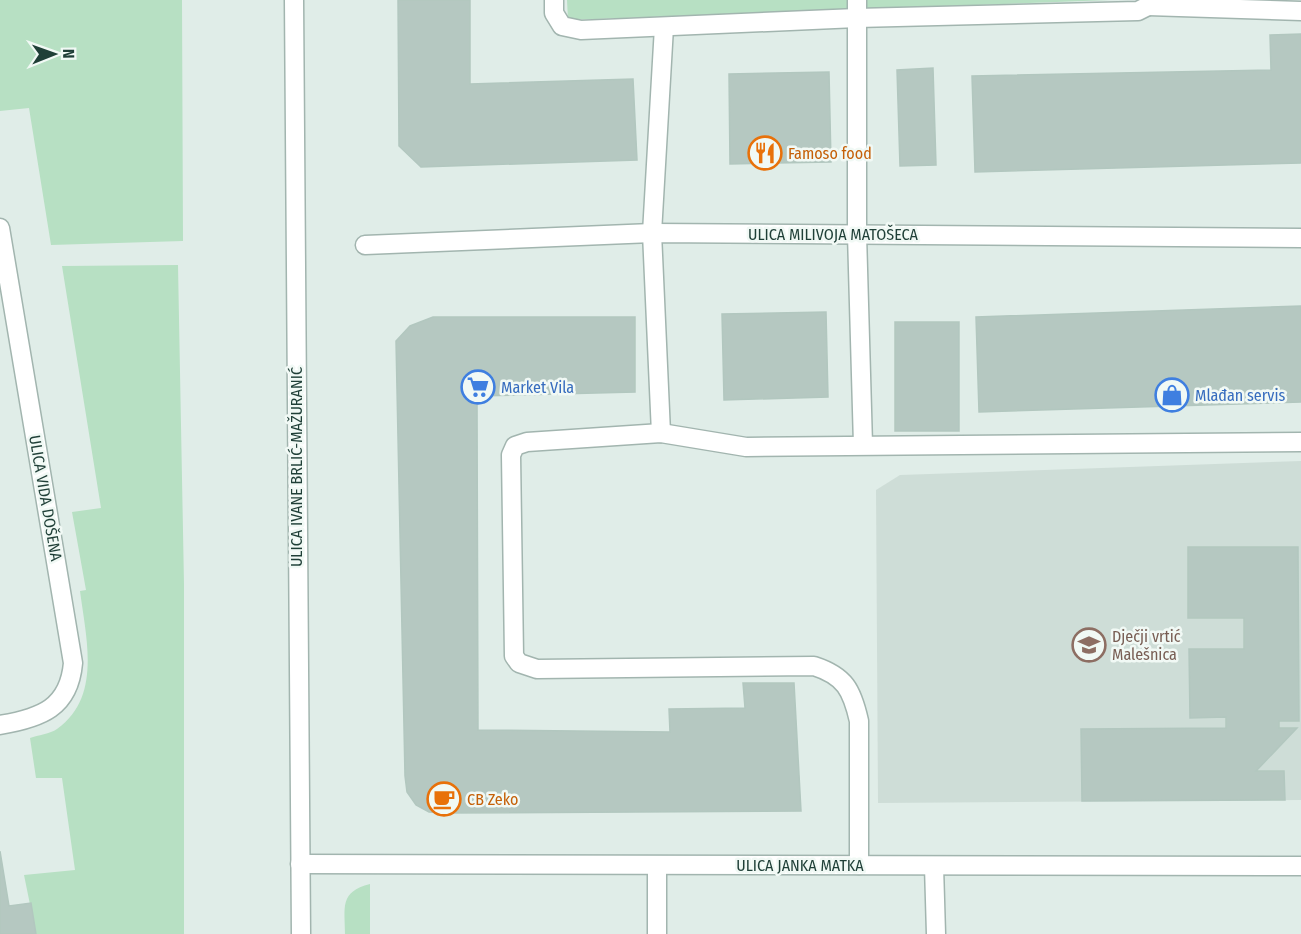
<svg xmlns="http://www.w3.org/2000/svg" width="1301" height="934" font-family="'Fira Sans Condensed',sans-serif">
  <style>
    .built { fill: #ceddd7 }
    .green { fill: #b7e0c3 }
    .building { fill: #b5c8c1; stroke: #b2c7bf; stroke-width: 1.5 }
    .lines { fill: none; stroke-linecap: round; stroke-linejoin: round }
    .minor-casing { stroke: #a2b5af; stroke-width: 21 }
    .minor { stroke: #fff; stroke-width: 18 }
    .labels { text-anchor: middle; stroke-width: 5; stroke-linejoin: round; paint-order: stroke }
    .food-label { font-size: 16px; fill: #c56008; stroke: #f1f9f5; text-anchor: start }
    .street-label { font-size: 16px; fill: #1f3f37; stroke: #f1f9f5 }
    .shop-label { font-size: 16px; fill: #366cbe; stroke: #f1f9f5; text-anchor: start }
    .education-label { font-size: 16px; fill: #785e54; stroke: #f1f9f5; text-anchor: start }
  </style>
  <rect width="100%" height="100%" fill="#e0ede8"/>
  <!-- built -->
  <polygon class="built" points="1301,461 1301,800 878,803 876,490 900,475"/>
  <!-- green -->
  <g class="green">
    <polygon points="0,0 182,0 183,241 51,245 29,108 0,111"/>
    <polygon points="567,0 1110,0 568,20"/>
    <path d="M 178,265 L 184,584 L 184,934 L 36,934 L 24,875 L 75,870 L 62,778 L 36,778 L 30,738 C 38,735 50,734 57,729 C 102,697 86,638 80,591 L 86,590 L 72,512 L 101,508 L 62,266 Z"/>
    <path d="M 370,884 L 370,934 L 345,934 C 345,907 339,892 370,884 Z"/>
  </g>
  <!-- building -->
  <g class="building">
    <polygon points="398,0 470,0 470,84 633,79 637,160 421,167 399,146"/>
    <polygon points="1301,34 1301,163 975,172 972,76 1271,70 1270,35"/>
    <polygon points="933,68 936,165 900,166 897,70"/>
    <polygon points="829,72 831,162 730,164 729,74"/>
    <polygon points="1301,306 1301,402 979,412 976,317"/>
    <polygon points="826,312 828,397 724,400 722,314"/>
    <polygon points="433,317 635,317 635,392 477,396 478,730 670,732 669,709 745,708 743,683 794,683 801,811 443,813 429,812 416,805 407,792 405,776 396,341 410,326"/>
    <rect x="895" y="322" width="64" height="109"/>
    <polygon points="1188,547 1298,547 1299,721 1279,721 1279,728 1297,728 1256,771 1284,771 1285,800 1082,801 1081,729 1226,728 1226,717 1190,718 1189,649 1244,649 1244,618 1188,618"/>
    <polygon points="0,851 9,906 31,903 36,934 0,934"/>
  </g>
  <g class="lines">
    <defs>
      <g id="minor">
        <polyline points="294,0 301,934"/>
        <polyline points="554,0 554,13 562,26 581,30 857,18 1138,11 1148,6 1151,0"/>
        <polyline points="857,0 857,234 863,445"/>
        <polyline points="1148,6 1301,11"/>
        <path d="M 0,228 L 73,663 C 69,708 41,718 0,725"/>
        <polyline points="365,245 652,233 1301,238"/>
        <polyline points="661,433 652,233 664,27"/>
        <polyline points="300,864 1301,866"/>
        <path d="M 859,865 L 859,721 C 852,690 845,676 814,666 L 537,669 L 519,663 L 514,656 L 511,455 L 515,446 L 527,442 L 661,433 L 746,447 L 1301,442"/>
        <polyline points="934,866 936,934"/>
        <polyline points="657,934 657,866"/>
      </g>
    </defs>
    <!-- minor casing -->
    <use href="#minor" class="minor-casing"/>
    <!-- minor -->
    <use href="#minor" class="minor"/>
  </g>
  <!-- icons -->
  <defs>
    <symbol id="restaurant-ring" viewBox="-11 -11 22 22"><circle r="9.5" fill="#f1f9f5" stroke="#e8710a" stroke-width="1.5"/><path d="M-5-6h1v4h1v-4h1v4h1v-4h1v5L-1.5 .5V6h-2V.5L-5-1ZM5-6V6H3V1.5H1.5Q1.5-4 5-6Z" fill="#e8710a"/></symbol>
    <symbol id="supermarket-ring" viewBox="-11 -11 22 22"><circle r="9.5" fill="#f1f9f5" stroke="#3f7fe0" stroke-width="1.5"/><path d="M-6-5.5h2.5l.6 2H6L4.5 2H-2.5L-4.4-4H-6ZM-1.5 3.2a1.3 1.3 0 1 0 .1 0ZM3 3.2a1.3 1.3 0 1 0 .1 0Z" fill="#3f7fe0"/></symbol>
    <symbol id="shop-ring" viewBox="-11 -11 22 22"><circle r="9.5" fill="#f1f9f5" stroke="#3f7fe0" stroke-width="1.5"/><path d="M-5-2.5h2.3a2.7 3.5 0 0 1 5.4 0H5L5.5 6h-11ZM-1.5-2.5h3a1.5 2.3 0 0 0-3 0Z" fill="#3f7fe0"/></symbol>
    <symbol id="school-ring" viewBox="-11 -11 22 22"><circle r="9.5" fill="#f1f9f5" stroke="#8d6e63" stroke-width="1.5"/><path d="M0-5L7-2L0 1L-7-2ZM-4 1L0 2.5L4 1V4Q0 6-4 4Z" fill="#8d6e63"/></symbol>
    <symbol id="cafe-ring" viewBox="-11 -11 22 22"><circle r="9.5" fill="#f1f9f5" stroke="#e8710a" stroke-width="1.5"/><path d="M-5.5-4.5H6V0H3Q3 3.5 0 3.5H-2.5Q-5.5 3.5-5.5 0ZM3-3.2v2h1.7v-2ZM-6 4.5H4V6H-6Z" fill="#e8710a"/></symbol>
  </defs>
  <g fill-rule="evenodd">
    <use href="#restaurant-ring" x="746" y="134" width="38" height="38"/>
    <use href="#supermarket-ring" x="459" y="368" width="38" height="38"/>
    <use href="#shop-ring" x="1153" y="376" width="38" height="38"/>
    <use href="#school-ring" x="1070" y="626" width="38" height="38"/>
    <use href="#cafe-ring" x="425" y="780" width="38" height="38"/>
  </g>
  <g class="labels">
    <!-- food labels -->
    <g class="food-label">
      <text x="788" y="159">Famoso food</text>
      <text x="467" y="805">CB Zeko</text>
    </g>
    <!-- street labels -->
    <g class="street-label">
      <text x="833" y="240">ULICA MILIVOJA MATOŠECA</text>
      <text transform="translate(296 467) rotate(-90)" y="6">ULICA IVANE BRLIĆ-MAŽURANIĆ</text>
      <text transform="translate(46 498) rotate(80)" y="6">ULICA VIDA DOŠENA</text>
      <text x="800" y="871">ULICA JANKA MATKA</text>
    </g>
    <!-- shop labels -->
    <g class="shop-label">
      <text x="501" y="393">Market Vila</text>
      <text x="1195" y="401">Mlađan servis</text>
    </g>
    <!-- education labels -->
    <g class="education-label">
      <text x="1112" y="642">Dječji vrtić<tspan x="1112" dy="18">Malešnica</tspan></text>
    </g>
  </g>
  <!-- north arrow -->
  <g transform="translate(54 54) rotate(89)" stroke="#f1f9f5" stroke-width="4.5" paint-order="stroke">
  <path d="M0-4.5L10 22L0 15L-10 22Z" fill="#1f3f37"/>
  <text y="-9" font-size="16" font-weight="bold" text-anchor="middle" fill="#1f3f37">N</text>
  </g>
</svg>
